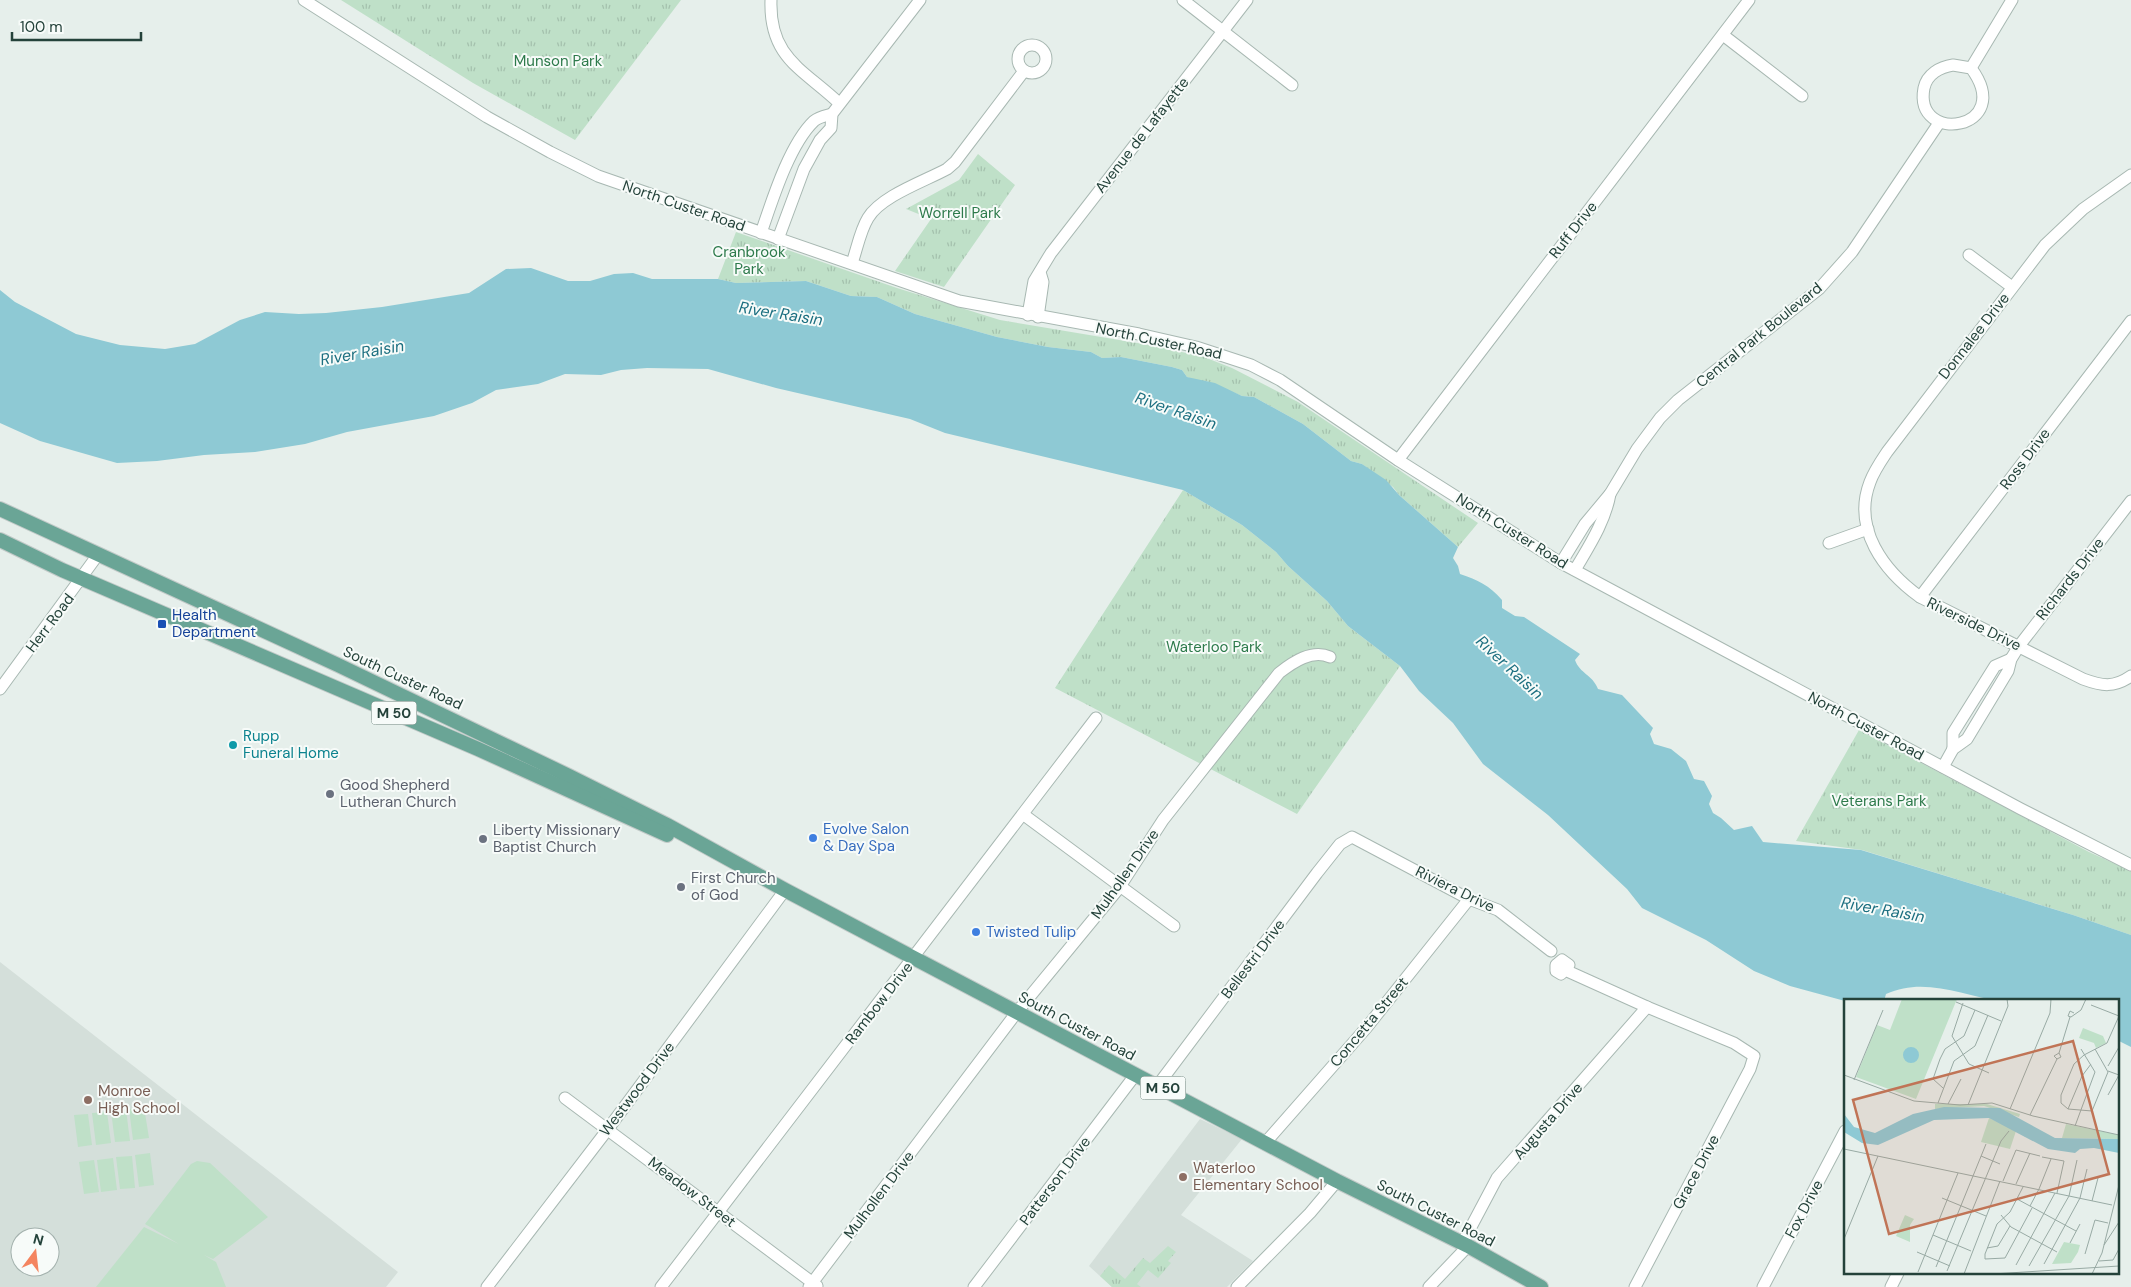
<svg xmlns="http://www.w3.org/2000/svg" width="2131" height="1287" font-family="'DM Sans',sans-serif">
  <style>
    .built { fill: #d4dfda; fill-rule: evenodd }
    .grass { fill: #bfe0c8 }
    .park { fill: url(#park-tufts) }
    .water { fill: #8ec9d4 }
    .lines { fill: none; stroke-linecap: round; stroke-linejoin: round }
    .minor-casing { stroke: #a8b8b2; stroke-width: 13 }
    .major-casing { stroke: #c2cac8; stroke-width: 16 }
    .minor { stroke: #fff; stroke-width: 11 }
    .major { stroke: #6aa596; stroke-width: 14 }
    .transit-dot { fill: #1a4fb4; stroke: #f7fbf9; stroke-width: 2 }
    .culture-dot { fill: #0f9aa8; stroke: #f7fbf9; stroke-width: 2 }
    .worship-dot { fill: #6b7280; stroke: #f7fbf9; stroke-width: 2 }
    .shop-dot { fill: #3f7fe0; stroke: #f7fbf9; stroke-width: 2 }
    .education-dot { fill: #8d6e63; stroke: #f7fbf9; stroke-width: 2 }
    .labels { text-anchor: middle; stroke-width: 4; stroke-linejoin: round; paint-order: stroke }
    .shield { fill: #f7fbf9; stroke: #637a73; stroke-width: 1 }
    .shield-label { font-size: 14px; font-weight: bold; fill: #24423a }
    .park-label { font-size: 15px; fill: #2d7a4b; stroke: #f7fbf9 }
    .street-label { font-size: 15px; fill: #24423a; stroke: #f7fbf9 }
    .transit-label { font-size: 15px; fill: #164399; stroke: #f7fbf9; text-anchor: start }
    .culture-label { font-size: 15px; fill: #0d838f; stroke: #f7fbf9; text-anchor: start }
    .worship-label { font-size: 15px; fill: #5b616d; stroke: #f7fbf9; text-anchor: start }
    .shop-label { font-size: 15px; fill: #366cbe; stroke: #f7fbf9; text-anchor: start }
    .education-label { font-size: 15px; fill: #785e54; stroke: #f7fbf9; text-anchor: start }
    .water-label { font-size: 16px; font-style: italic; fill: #1c6f80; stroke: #f7fbf9 }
    .inset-road { fill: none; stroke: #98aaa4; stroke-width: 1 }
    .view { fill: #c07456; fill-opacity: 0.15; stroke: #c07456; stroke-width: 2.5 }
    .inset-edge { fill: none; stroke: #24423a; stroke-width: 2.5 }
  </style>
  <defs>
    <pattern id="park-tufts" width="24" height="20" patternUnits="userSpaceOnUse" patternTransform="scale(1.25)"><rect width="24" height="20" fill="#bfe0c8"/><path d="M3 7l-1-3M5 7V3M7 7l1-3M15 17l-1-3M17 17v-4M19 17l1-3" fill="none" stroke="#a4c1ad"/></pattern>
  </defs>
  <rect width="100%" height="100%" fill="#e6efeb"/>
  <!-- built -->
  <g class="built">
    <path d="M 0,962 L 398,1272 L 386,1287 L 0,1287 ZM 20,1237 L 50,1237 L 50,1267 L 20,1267 Z"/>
    <polygon points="1200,1119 1242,1139 1181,1215 1253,1261 1227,1287 1112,1287 1089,1266"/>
  </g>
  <!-- grass -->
  <g class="grass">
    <polygon points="144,1107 149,1138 133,1140 129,1109"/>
    <polygon points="126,1110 130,1141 115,1142 111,1111"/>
    <polygon points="107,1112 111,1143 96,1145 92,1113"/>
    <polygon points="88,1114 92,1145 78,1147 74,1115"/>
    <polygon points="150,1153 154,1185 139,1187 135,1155"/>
    <polygon points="132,1156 135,1188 120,1189 116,1157"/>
    <polygon points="113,1158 117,1190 101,1192 97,1160"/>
    <polygon points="94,1160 99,1192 84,1194 79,1162"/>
    <polygon points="197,1161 210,1163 268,1217 213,1259 204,1255 216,1262 226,1287 96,1287 144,1227 179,1244 145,1224 191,1164"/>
  </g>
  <!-- park -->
  <g class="park">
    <polygon points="341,0 681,0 575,140 473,83"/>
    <polygon points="978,154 1015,185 944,287 895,271 931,219 906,209 959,180"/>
    <polygon points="736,232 897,288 1000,320 1155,346 1204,357 1232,368 1298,402 1478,523 1458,547 1399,495 1393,487 1362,464 1351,461 1303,424 1254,397 1242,396 1206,381 1198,381 1187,377 1182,370 1172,367 1121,357 1102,358 1091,352 1048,347 997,337 915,314 877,297 851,296 806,281 736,283 718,279"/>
    <polygon points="1183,490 1242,525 1276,552 1288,566 1327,601 1348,626 1400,666 1297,814 1055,688"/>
    <polygon points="1859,730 2089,852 2131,871 2131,935 2073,915 1862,850 1796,841"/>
    <polygon points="1168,1246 1176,1252 1168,1261 1171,1263 1158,1278 1148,1270 1137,1284 1141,1287 1112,1287 1100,1276 1109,1265 1125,1279 1143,1258 1150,1263"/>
  </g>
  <!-- water -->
  <path class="water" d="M 531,268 L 568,281 L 590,281 L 614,274 L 633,273 L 652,279 L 718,279 L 736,283 L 806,281 L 851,296 L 877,297 L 915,314 L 997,337 L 1048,347 L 1091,352 L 1102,358 L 1121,357 L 1172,367 L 1182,370 L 1187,377 L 1215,383 L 1242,396 L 1254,397 L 1303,424 L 1351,461 L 1362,464 L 1386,480 L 1399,495 L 1458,547 L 1453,558 L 1458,566 L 1460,574 C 1478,580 1489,585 1502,600 L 1502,608 L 1515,616 L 1524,617 L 1580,654 L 1575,660 C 1580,674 1592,674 1598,689 L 1622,695 L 1653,728 L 1650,734 L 1654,744 L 1671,749 L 1686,761 L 1694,779 L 1704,781 L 1712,796 L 1709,804 L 1713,813 L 1721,818 L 1734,830 L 1752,826 L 1763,842 L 1861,850 L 2073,915 L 2131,935 L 2131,1047 L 2117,1040 L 2117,1001 C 2082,1001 2036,1005 2002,1001 C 1962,996 1925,976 1886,994 L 1884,1001 L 1845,1001 L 1790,986 L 1754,971 L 1706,940 L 1642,908 L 1627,889 L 1548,815 L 1483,764 L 1453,723 L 1419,691 L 1400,666 L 1348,626 L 1327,601 L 1288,566 L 1276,552 L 1242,525 L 1183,490 L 945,433 L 910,419 L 776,388 L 708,369 L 647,368 L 621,370 L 601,375 L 565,374 L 538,384 L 496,390 L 472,403 L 434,416 L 347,432 L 305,444 L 255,452 L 204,455 L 157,461 L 117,463 L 40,441 L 0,423 L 0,290 L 15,302 L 76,334 L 120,345 L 165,349 L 195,344 L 240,320 L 265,312 L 299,314 L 326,313 L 382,307 L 469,293 L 506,269 Z"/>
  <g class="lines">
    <defs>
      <g id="minor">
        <polyline points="304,0 487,117 550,152 598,176 959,301 1139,334 1196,347 1251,365 1280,380 1398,460 1561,563 2021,809 2131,865"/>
        <path d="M 771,0 C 769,58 803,69 839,103"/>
        <polyline points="1183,0 1292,85"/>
        <polyline points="1723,35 1802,96"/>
        <circle cx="1032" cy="59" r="14"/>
        <path d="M 1953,65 L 1971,68 C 2017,130 1913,146 1924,88 C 1927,74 1940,67 1953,65 Z"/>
        <polyline points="1971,68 2012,0"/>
        <path d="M 2131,175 L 2083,209 L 2045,245 L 1887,452 C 1881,461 1874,471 1870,482 C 1852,529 1884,571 1920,597 L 2083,679 C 2102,686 2114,688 2131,676"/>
        <path d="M 761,233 C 772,201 789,145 814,121 C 819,117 825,116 832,114"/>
        <polyline points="778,239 804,169 820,140 831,128 832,114 920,0"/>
        <polyline points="1969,255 2012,287"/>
        <path d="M 852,263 C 857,249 860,231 868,218 C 881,196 925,181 947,169 L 955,162 L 1024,71"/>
        <polyline points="1028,315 1034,281 1051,253 1247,0"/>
        <polyline points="1038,317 1043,282 1040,272"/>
        <polyline points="1398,460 1749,0"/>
        <polyline points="1829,543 1868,529"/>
        <polyline points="1561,563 1585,524 1610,494 1637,449 1660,418 1678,400 1819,289 1852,252 1939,123"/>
        <path d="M 1575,570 C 1589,546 1605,522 1610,494"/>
        <polyline points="1920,597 2131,321"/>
        <polyline points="0,689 97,556"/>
        <polyline points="1953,749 1953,733 1995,666 2011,659"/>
        <polyline points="1943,767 1953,749 1967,739 2008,671 2011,659 2019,646 2131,501"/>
        <polyline points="1024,815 1174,926"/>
        <polyline points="1565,970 1561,974 1556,971 1556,965 1562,960 1569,965 1565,970 1647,1007 1734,1043 1754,1056 1750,1069 1635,1287"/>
        <polyline points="1158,1085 1317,873 1340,844 1352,837 1469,899 1498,910 1551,951"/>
        <polyline points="565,1098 817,1286"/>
        <polyline points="1265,1143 1367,1027 1469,899"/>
        <polyline points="1462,1244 1497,1178 1647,1007"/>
        <polyline points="487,1287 608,1129 785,890"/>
        <polyline points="661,1287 1096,718"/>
        <path d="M 809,1287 L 1017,1012 L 1119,888 L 1163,820 L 1279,673 C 1293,662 1312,649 1330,657"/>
        <polyline points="974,1287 1136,1074"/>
        <polyline points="1237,1287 1310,1213 1337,1181"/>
        <polyline points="1429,1287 1468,1246"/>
        <polyline points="1763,1287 1845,1131"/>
        <polyline points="1891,1287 1898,1273"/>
      </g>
      <g id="major">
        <polyline points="0,509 338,665 569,776 667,825 785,890 1337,1181 1468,1246 1541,1287"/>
        <polyline points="0,540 62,570 478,749 667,835"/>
      </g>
    </defs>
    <!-- minor casing -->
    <use href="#minor" class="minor-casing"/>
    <!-- major casing -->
    <use href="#major" class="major-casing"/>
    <!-- minor -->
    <use href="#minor" class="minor"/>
    <!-- major -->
    <use href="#major" class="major"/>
  </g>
  <!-- markers -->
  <rect class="transit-dot" x="157" y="619" width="10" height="10" rx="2.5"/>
  <circle class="culture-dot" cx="233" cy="745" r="5"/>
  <g class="worship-dot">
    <circle cx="330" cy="794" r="5"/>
    <circle cx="483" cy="839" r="5"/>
    <circle cx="681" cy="887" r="5"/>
  </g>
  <g class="shop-dot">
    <circle cx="813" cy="838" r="5"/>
    <circle cx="976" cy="932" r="5"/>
  </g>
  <g class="education-dot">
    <circle cx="88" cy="1100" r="5"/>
    <circle cx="1183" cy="1177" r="5"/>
  </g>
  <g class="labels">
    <!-- shield labels -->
    <g class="shield">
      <rect x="371.5" y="701.5" width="45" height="23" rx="4"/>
      <rect x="1140.5" y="1076.5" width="45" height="23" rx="4"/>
    </g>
    <g class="shield-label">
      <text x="394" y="718">M 50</text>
      <text x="1163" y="1093">M 50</text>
    </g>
    <!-- park labels -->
    <g class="park-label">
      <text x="558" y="66">Munson Park</text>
      <text x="960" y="218">Worrell Park</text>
      <text x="749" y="257">Cranbrook<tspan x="749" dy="17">Park</tspan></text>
      <text x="1214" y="652">Waterloo Park</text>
      <text x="1879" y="806">Veterans Park</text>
    </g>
    <!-- street labels -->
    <g class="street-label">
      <text transform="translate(1142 135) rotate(-52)" y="5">Avenue de Lafayette</text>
      <text transform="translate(684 206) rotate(19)" y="5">North Custer Road</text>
      <text transform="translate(1573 230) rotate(-52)" y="5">Ruff Drive</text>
      <text transform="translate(1759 335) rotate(-39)" y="5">Central Park Boulevard</text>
      <text transform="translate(1974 336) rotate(-52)" y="5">Donnalee Drive</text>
      <text transform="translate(1159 341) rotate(12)" y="5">North Custer Road</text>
      <text transform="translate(2025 459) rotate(-53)" y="5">Ross Drive</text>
      <text transform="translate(1512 531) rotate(32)" y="5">North Custer Road</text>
      <text transform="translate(2070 579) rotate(-52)" y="5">Richards Drive</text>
      <text transform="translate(50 623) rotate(-53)" y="5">Herr Road</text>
      <text transform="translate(1974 624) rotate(26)" y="5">Riverside Drive</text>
      <text transform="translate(403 678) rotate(25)" y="5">South Custer Road</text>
      <text transform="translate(1866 726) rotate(28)" y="5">North Custer Road</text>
      <text transform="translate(1125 874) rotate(-55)" y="5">Mulhollen Drive</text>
      <text transform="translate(1455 889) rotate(26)" y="5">Riviera Drive</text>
      <text transform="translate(1253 959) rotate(-53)" y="5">Bellestri Drive</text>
      <text transform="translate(879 1003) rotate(-52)" y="5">Rambow Drive</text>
      <text transform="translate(1369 1022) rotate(-50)" y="5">Concetta Street</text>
      <text transform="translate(1077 1026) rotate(28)" y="5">South Custer Road</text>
      <text transform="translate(637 1089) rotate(-53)" y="5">Westwood Drive</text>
      <text transform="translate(1548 1121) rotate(-49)" y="5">Augusta Drive</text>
      <text transform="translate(1696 1172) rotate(-62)" y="5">Grace Drive</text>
      <text transform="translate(1055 1181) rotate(-53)" y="5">Patterson Drive</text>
      <text transform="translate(692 1192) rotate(37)" y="5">Meadow Street</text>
      <text transform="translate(879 1195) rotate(-53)" y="5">Mulhollen Drive</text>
      <text transform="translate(1804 1209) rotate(-62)" y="5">Fox Drive</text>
      <text transform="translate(1436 1213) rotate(27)" y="5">South Custer Road</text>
    </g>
    <!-- transit labels -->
    <g class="transit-label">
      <text x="172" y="620">Health<tspan x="172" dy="17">Department</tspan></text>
    </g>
    <!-- culture labels -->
    <g class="culture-label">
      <text x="243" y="741">Rupp<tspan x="243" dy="17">Funeral Home</tspan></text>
    </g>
    <!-- worship labels -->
    <g class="worship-label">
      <text x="340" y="790">Good Shepherd<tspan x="340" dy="17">Lutheran Church</tspan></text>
      <text x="493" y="835">Liberty Missionary<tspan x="493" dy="17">Baptist Church</tspan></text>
      <text x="691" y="883">First Church<tspan x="691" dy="17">of God</tspan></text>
    </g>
    <!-- shop labels -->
    <g class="shop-label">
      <text x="823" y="834">Evolve Salon<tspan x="823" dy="17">&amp; Day Spa</tspan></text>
      <text x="986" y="937">Twisted Tulip</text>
    </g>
    <!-- education labels -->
    <g class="education-label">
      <text x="98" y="1096">Monroe<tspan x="98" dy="17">High School</tspan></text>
      <text x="1193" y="1173">Waterloo<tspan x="1193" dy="17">Elementary School</tspan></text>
    </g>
    <!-- water labels -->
    <g class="water-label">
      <text transform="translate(781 313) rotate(9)" y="6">River Raisin</text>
      <text transform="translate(362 352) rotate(-10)" y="6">River Raisin</text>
      <text transform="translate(1176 410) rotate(19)" y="6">River Raisin</text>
      <text transform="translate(1510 667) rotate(43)" y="6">River Raisin</text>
      <text transform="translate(1883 909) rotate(10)" y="6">River Raisin</text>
    </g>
  </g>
  <!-- overview -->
  <g transform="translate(1844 999)">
    <rect width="275" height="275" fill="#e6efeb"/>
    <path d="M 61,216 L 70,220 L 66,226 L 66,243 L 52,237 Z" fill="#bfe0c8"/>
    <path d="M 58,0 L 113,0 L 72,100 L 12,78 L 33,26 L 46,31 ZM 239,29 L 259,37 L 262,44 L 252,49 L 250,44 L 235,39 ZM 91,105 L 143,105 L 176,115 L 175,118 L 140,107 L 91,110 ZM 145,119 L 172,132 L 166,150 L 137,143 ZM 222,125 L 275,136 L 275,140 L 218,139 ZM 220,243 L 236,246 L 234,253 L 227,264 L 208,265 Z" fill="#bfe0c8"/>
    <path d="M59 56a8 8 0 1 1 16 0a8 8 0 1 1-16 0ZM 100,108 L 156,109 L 211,139 L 275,140 L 275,154 L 250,149 L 236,150 L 231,154 L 204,150 L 145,119 L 90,121 L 34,146 L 18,144 L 0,133 L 0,115 L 10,128 L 31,134 L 69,115 Z" fill="#8ec9d4"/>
    <path class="inset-road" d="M 112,3 L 157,22M 119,4 L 108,37 L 125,65 L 145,74M 247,6 L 275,17M 230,14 L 226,12 L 224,17 L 227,18 L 237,11 L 242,0M 215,54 L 210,57 L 213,60 L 217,58 L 215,54 L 226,18M 264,67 L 275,48M 0,76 L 70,102 L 116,106 L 148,104 L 189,117 L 275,136M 10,81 L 39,11M 99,89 L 89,80 L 96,60 L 101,50 L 120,37 L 131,11M 264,96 L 275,76 L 264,72M 94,104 L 110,62 L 131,47 L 144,16M 217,104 L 217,96 L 230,65 L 240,56 L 263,44 L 275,17M 217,104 L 224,110 L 248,112 L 264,73 L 251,50M 104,105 L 117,80M 124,106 L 164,7 L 163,0M 166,110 L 206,14 L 207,0M 224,110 L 238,77 L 247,65M 186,116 L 213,60M 231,127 L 251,73 L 237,50M 0,150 L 268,206M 137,157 L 156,165M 198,158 L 220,162 L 213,194M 159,182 L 172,151 L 196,157M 172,185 L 186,154M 195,190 L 207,160M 98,199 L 142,217M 236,199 L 243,170M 173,200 L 232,232M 248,202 L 254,179M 186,207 L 195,190M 157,216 L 167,228 L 213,253M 89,236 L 127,252M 0,240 L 34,157M 226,244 L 236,225M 260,246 L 275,223M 143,249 L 154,247 L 166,227M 73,253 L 106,267M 241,255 L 251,221 L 264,224M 141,260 L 141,255 L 153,225 L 166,213 L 179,188M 141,260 L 161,259 L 188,209M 255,262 L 269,261 L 275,250M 200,265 L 236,199M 172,266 L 211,194M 185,267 L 225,197 L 233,161M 92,268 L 142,145M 103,272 L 157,142 L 165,132M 74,273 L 114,174M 120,275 L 156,182M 149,275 L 275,267M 248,275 L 258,254 L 275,186"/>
    <path class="view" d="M 229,42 L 265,175 L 45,235 L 9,101 Z"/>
    <rect width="275" height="275" class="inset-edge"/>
  </g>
  <!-- north arrow -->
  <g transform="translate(35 1252) rotate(15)"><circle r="24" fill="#f7fbf9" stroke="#a3b1ad"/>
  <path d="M0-4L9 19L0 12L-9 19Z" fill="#f4845f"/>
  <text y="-8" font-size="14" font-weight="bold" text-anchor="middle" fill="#24423a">N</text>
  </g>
  <!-- scale -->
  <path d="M12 32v8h129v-8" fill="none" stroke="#24423a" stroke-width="2.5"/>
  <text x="20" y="32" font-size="15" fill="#24423a" stroke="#f7fbf9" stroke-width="4" paint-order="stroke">100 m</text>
</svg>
